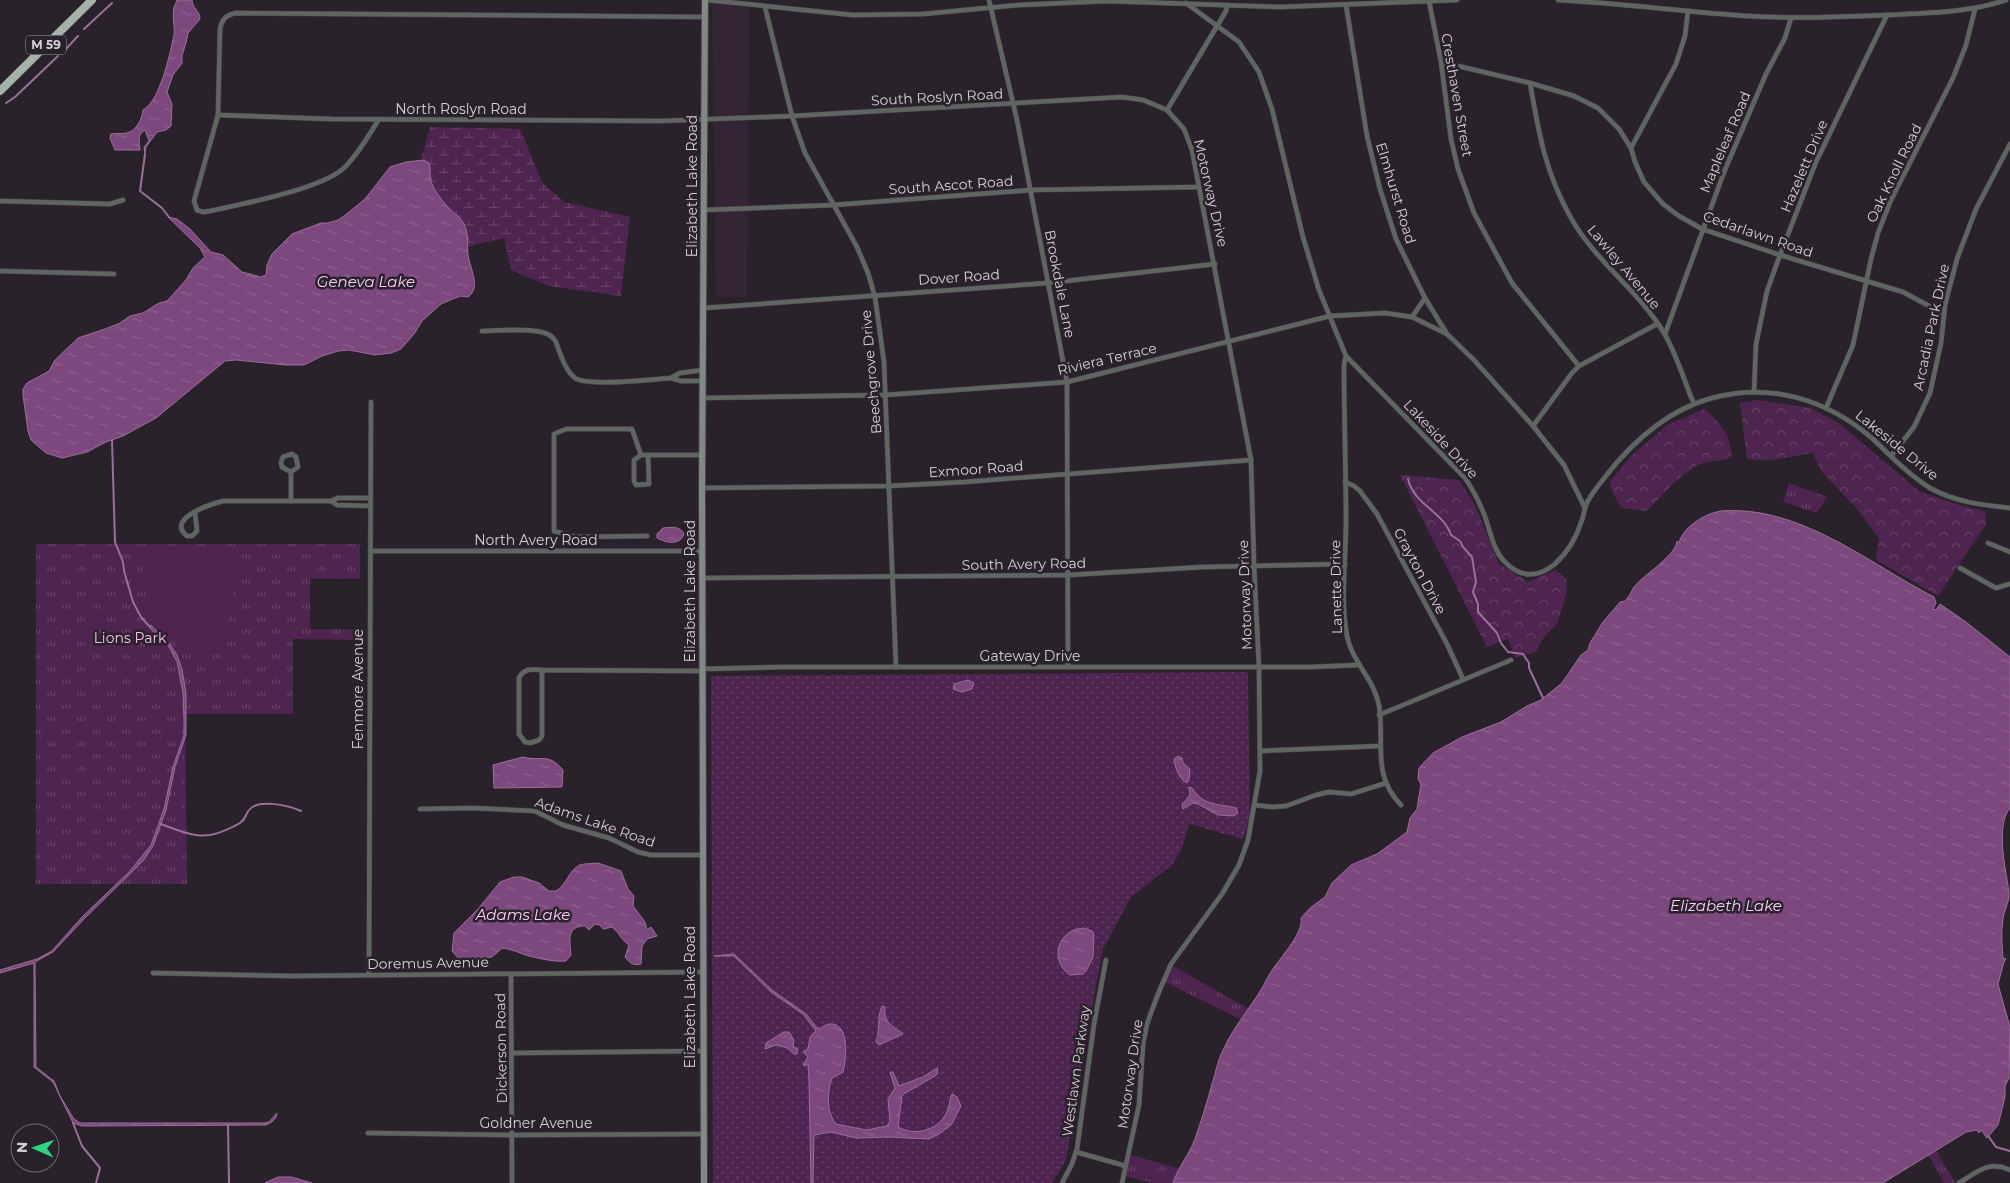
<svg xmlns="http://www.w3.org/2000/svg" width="2010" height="1183" font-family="Montserrat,sans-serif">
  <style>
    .built { fill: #332533 }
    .grass { fill: url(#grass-dots) }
    .forest { fill: url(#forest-crowns) }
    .wetland { fill: url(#wetland-marsh) }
    .park { fill: url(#park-tufts) }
    .pitch { fill: #4e2450 }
    .water { fill: url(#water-ripples); stroke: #987198 }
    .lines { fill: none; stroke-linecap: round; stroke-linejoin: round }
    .stream { stroke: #987198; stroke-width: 2 }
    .minor-casing { stroke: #463e46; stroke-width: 5.5 }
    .secondary-casing { stroke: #463e46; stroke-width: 8 }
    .trunk-casing { stroke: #463e46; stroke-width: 9 }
    .minor { stroke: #5f6561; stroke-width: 4.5 }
    .secondary { stroke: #808983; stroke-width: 6 }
    .trunk { stroke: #a4b2a9; stroke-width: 8 }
    .labels { text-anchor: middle; stroke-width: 5; stroke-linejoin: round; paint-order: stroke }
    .shield { fill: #2a222a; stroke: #a29ca2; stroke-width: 1 }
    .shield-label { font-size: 12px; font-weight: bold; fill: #d6d0d6 }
    .street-label { font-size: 14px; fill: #d6d0d6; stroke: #2a222a }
    .park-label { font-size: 14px; fill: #febfff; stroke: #2a222a }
    .water-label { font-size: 15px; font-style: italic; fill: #fccdfc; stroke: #2a222a }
  </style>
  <defs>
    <pattern id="grass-dots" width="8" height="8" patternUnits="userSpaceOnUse" patternTransform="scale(1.25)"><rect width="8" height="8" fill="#4e2450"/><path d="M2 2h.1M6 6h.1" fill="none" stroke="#674368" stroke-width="1.8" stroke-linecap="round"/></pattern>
    <pattern id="forest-crowns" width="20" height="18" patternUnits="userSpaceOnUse" patternTransform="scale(1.25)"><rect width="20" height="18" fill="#4e2450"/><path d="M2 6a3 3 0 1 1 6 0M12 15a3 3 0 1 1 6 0" fill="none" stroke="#674368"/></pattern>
    <pattern id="wetland-marsh" width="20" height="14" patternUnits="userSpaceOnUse" patternTransform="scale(1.25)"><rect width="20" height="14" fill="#4e2450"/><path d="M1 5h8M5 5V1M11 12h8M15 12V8" fill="none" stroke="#674368"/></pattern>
    <pattern id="park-tufts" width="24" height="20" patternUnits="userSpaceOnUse" patternTransform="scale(1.25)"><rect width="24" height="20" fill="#4e2450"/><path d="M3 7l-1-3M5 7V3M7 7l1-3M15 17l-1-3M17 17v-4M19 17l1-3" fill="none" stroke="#674368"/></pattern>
    <pattern id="water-ripples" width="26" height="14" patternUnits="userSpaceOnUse" patternTransform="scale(1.25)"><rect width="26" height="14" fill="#7d487e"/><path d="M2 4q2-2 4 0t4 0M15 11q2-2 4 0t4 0" fill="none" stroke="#8f6190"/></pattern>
  </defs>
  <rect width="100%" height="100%" fill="#2a222a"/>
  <!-- built -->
  <polygon class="built" points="712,0 749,0 747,297 716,298"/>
  <!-- grass -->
  <polygon class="grass" points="1248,672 1250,817 1243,839 1189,824 1181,850 1172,865 1131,897 1103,949 1087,1033 1066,1160 1052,1183 713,1183 711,676"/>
  <!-- forest -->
  <g class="forest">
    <path d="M 1758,400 L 1810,408 L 1839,423 L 1919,491 L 1962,506 L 1985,511 L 1986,524 L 1938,596 L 1876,560 L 1879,539 L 1859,511 L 1821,471 L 1813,453 C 1792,456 1768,463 1747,459 L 1740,403 Z"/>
    <path d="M 1704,409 C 1721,423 1730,434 1732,457 C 1722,462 1711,460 1701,464 C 1680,473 1663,495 1647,511 L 1621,508 L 1611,489 L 1610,482 L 1630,457 L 1667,425 Z"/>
    <polygon points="1400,475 1459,480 1475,505 1499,564 1528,582 1556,570 1567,580 1566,595 1557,624 1544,637 1536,652 1515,658 1508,639 1487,647"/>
  </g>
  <!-- wetland -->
  <polygon class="wetland" points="430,127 520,129 542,182 564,202 630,217 621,296 549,286 511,270 504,238 458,249 412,191"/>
  <!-- park -->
  <g class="park">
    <polygon points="1789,483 1827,497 1817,513 1783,502"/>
    <polygon points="36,544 360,544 360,579 310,579 310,629 361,629 361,640 293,639 293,714 185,714 187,884 36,884"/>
    <polygon points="1173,966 1249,1009 1240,1019 1165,982"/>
    <polygon points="1936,1150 1955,1183 1944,1183 1928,1154"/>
    <polygon points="1131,1155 1180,1169 1177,1172 1173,1183 1153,1183 1125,1176"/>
  </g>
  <!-- pitch -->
  <polygon class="pitch" points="139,549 214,551 234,554 238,560 223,652 198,650 178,638 155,618 144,576"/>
  <!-- water -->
  <g class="water">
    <path d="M 177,0 L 192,0 C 192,8 200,11 200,19 L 188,33 L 187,39 L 182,56 L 182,63 L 173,75 L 167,92 L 172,104 L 171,126 L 166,130 L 157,132 L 146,147 L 145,154 L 144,147 L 149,141 L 145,130 C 136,135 140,143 140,150 L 115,150 L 110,138 L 111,134 C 116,133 122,134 127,133 C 137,130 142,119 143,110 C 160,101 170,54 174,35 C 175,26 172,16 174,7 C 175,5 176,3 177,0 Z"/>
    <path d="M 424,160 L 429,163 C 431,169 430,173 430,178 C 432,187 440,198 446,205 C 452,212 460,216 464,224 C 469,234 467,244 468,254 C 469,267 482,287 468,297 L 460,296 L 441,304 L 422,321 L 414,334 L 401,349 L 391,353 L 375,355 L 349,350 L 338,351 L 322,356 L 304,365 L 286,365 L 236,360 L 225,361 L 156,418 L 123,436 L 106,442 L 87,452 L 62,458 L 46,453 L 31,440 L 28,431 L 23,395 L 23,389 L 27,383 L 49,371 L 55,360 L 78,338 L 105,329 L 120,323 L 130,316 L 143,313 L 159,303 L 167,301 L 186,280 L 193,268 L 205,257 L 200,248 L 168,217 L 177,219 L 190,229 L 211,252 L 223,255 L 242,272 L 261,277 L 266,275 L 267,265 L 272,254 L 292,234 L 321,223 L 328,223 L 338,220 L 344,216 L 365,199 L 390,167 L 406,162 Z"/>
    <path d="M 1721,511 C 1800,505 1868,563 1934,597 L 1936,603 L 1933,609 L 1936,610 L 1940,604 L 1966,622 L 2010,657 L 2010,808 C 1995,826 2006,871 2009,892 C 2010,900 2004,911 2003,919 C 2001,932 2002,945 2003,958 L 2006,959 L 2004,962 L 1998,984 L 2010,1027 L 2009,1078 L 2005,1086 L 2005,1097 L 1998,1125 L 1987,1138 L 1981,1130 L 1979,1133 L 1977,1130 L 1966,1132 L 1883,1183 L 1173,1183 C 1178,1167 1189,1155 1195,1139 C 1201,1121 1207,1103 1212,1084 C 1216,1072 1218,1059 1224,1048 C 1236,1022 1256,1002 1268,977 C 1276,961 1304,935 1301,918 L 1310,908 L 1325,897 L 1332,883 L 1351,865 L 1377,854 L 1407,832 L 1410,818 L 1417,809 L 1421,784 L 1418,779 L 1419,768 L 1433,753 L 1462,737 L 1501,722 L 1527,706 L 1541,700 L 1562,683 L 1581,655 L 1588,650 L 1590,643 L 1603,622 L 1620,602 L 1625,601 C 1629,597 1631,592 1634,587 C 1643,575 1676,556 1677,541 L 1679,543 C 1683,527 1704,514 1721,511 Z"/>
    <path d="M 663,528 C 672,527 680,526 684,534 C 680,546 666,543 657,538 L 657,534 Z"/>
    <path d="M 151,625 L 163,639 L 169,643 L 177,655 L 182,669 L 186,693 L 186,735 L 175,767 L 166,810 L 153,846 L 143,861 L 84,919 L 53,952 L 35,962 L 36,1067 L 54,1081 L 60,1096 L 74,1119 L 80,1123 L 265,1123 L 269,1122 L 277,1113 C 277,1119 271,1123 266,1125 L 82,1126 L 73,1123 L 53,1082 L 34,1067 L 34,963 L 0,973 L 0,970 L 37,959 L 52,951 L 82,917 L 129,872 L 151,845 L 164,809 L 173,767 L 184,735 L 184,719 L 183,693 L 177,662 L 168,645 L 161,641 L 150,628 Z"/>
    <polygon points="968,680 974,683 972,689 962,692 953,689 954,684"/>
    <path d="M 1178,756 L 1182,758 L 1183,763 L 1190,769 L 1189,780 L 1187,783 C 1179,779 1175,768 1174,759 Z"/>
    <path d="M 523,757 C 541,762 548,752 563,770 L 562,787 L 494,788 L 493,765 Z"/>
    <path d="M 1189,787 L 1192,788 C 1205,807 1217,803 1236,808 L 1238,813 L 1234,816 L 1218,815 L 1198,804 L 1193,803 L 1183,809 L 1182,805 L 1190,795 Z"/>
    <path d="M 598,863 L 621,871 L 628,889 L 634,896 L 633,906 L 645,922 L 647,930 L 651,927 L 657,936 L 647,939 L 642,946 L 641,964 C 633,966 630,963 625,957 L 629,945 C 621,940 619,932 612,927 L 603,929 L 600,925 L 595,924 L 589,930 L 585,926 C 566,926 570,941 571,955 L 566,961 C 554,962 541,959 529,956 C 519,953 512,949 502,948 L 492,957 L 460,960 L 452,951 L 454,933 L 478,909 L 500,882 L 514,877 L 522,877 L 539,883 L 549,891 L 556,891 C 567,884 569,871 578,866 C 583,863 592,864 598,863 Z"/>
    <path d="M 1084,928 L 1092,931 L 1094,935 L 1093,957 L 1086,971 L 1083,974 L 1070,975 C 1048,960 1058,929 1084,928 Z"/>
    <path d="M 734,954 L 772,990 L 806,1014 L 818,1029 C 821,1028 825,1025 829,1024 C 851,1022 846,1060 843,1072 L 832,1078 C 827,1093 826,1111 836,1124 L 866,1130 L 887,1126 L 890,1121 L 888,1099 L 895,1088 L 890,1072 L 893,1072 L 899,1086 L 923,1077 L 937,1068 L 938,1073 L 935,1076 L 902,1095 L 898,1127 C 916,1137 941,1130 948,1109 C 950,1104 949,1099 952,1094 L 957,1097 L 961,1106 L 951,1125 L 939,1134 L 929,1139 L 889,1137 L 856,1138 L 831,1132 L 814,1135 L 813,1183 L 811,1183 L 809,1080 L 808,1064 L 805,1066 L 803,1065 L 808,1057 L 804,1053 L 804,1051 L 808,1049 L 810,1037 L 816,1031 L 803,1014 L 771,992 L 734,956 L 714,956 Z"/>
    <path d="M 882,1006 L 885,1007 C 883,1024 894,1026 903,1034 L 879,1045 L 876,1042 C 880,1031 877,1017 882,1006 Z"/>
    <polygon points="784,1032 789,1032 794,1040 793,1047 798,1049 797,1054 794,1054 787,1048 776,1045 765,1049 766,1043"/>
    <polygon points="278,1177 291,1177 312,1183 265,1183"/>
  </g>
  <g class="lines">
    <!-- stream -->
    <g class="stream">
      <polyline points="84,29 112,3"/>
      <polyline points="65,50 78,36"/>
      <polyline points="6,103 15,97 58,56"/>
      <polyline points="145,154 140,191 162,208 169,217"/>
      <polyline points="112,440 115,542 123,562 124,571 133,602 141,617 150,627"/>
      <path d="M 1408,479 C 1414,505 1443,511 1451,535 L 1460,541 L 1463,547 L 1472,557 L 1476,582 L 1473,592 L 1478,604 L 1478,612 L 1497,633 L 1501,643 L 1508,652 L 1523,654 L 1529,663 L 1529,668 L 1543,698"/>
      <path d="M 161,824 C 195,837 207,842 240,823 C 246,819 245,815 249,810 C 258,798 290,806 301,811"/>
      <polyline points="73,1123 82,1146 100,1168 96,1183"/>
      <polyline points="228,1125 229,1183"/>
      <polyline points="1989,1137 1996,1147 2010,1151"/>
    </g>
    <defs>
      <g id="minor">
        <polyline points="707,0 853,15 923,14 1019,5 1107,1 1280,7 1457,0"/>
        <polyline points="989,0 1017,120 1067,382 1068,667"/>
        <path d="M 1558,0 C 1621,3 1684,12 1747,16 C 1794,19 1840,17 1887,15 C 1928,13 1967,13 2006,0"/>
        <polyline points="1429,1 1441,62 1451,139 1458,169 1474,213 1512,283 1579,366"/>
        <path d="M 1186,3 L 1239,42 L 1259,72 L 1272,109 L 1303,237 L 1319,290 L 1346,356 L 1465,478 C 1473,490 1479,501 1484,514 C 1490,529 1493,551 1505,562 C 1520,578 1538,578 1555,564 C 1567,553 1577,536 1582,520 C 1584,515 1584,510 1586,505 C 1590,495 1599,485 1605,477 C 1633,441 1667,410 1712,398 C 1771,382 1828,400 1873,439 C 1891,456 1909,475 1930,488 C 1955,502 1982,505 2010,508"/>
        <polyline points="1346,5 1367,136 1380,189 1396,239 1425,298 1447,334 1474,360 1533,426 1564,465 1585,508"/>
        <polyline points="765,7 792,116 805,153 857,247 868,273 875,297 884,362 896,667"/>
        <polyline points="1441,62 1530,83 1574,96 1598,108 1619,129 1631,148 1635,162 1644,182 1663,204 1679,216 1702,229 1780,255 1903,292 1944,314"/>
        <path d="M 1530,83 C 1539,134 1545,172 1571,218 C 1595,261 1639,291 1664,333 C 1676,353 1685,383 1694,404"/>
        <polyline points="218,115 331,119 661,121 792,116 1122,97 1143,100 1167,110"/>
        <path d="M 379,119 C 369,135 359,153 345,167 C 323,189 242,204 210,211 L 203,212 L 197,210 L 194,201 L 218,115 L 220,29 C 222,19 226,15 236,13 L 705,17"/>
        <polyline points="1631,148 1676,64 1685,36 1688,11"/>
        <polyline points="0,201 110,204 123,200"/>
        <polyline points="704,210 833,205 1031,190 1199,187"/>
        <polyline points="0,271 114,274"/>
        <polyline points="704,308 1048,283 1215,264"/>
        <polyline points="1412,317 1425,298"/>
        <path d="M 482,331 C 498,331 543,326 553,338 C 556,340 557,345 558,348 C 562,358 566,371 575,378 C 588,387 653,379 671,378 L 680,373 L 703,370"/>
        <polyline points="1665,334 1724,172 1766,74 1785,38 1791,18"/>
        <path d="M 1346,356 L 1344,365 C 1344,418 1346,470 1346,522 C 1346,559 1340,599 1347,636 C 1352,662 1374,679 1379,705 C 1385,743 1371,774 1401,805"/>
        <polyline points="671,378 681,381 703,381"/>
        <polyline points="1754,392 1756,344 1767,291 1780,255 1816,162 1887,15"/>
        <polyline points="702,398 885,395 1067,382 1330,316 1385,313 1412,317 1447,334"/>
        <polyline points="1826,408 1853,345 1871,259 1878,233 1891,200 1953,78 1966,45 1975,9"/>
        <polyline points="1533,426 1572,373 1579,366 1657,324"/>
        <polyline points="641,455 702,455"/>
        <polyline points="1891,456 1914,427 1930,393 1941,343 1945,305 1957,259 1976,209 2010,144"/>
        <polyline points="291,472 298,467 296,457 292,454 283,457 281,462 282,467 291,472 291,501"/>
        <polyline points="1345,482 1354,486 1360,491 1377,514 1447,644 1463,679"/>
        <polyline points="702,488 889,486 964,482 1251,460"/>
        <polyline points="331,501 337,505 370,506"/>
        <path d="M 195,513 L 197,531 L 192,536 L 187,536 C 165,519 211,504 223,501 L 331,501 L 338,498 L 370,498"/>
        <polyline points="647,536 575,537 554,531 554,434 566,429 632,429 641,455 634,460 634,481 636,485 649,484 648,455"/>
        <polyline points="1988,543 2010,552"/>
        <polyline points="370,551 702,551"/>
        <polyline points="1960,568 1996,588 2010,584"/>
        <polyline points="702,578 1068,575 1203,567 1345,564"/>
        <polyline points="702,669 783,667 1310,667 1358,665"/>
        <path d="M 542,670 L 542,736 L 539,740 L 530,743 L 525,742 L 519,734 L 519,678 C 524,668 531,669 542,670 L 702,671"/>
        <polyline points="1379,715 1511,660"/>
        <polyline points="1261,751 1380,746"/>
        <polyline points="1255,805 1272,807 1286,806 1316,795 1329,792 1351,794 1386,783"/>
        <polyline points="420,809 472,808 535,811 563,825 609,838 638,852 651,855 702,855"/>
        <polyline points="153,973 291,976 702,972"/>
        <polyline points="511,974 512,1183"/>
        <polyline points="369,975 371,402"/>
        <polyline points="513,1053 702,1051"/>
        <polyline points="368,1133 512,1135 703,1134"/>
        <polyline points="1076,1152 1126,1166"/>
        <polyline points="1062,1183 1072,1164 1077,1149 1094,1024 1106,960"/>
        <polyline points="1122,1183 1139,1105 1143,1044 1147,1024 1158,994 1171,964 1222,894 1239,865 1248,840 1260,771 1259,667 1254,565 1251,460 1192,150 1184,129 1167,110 1226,11 1227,5"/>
        <path d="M 1959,1183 C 1977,1172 1989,1160 2010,1170"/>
      </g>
      <polyline id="secondary" points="704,1183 702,488 705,0"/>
      <polyline id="trunk" points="0,91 92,0"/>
    </defs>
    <!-- minor casing -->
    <use href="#minor" class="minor-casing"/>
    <!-- secondary casing -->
    <use href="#secondary" class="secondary-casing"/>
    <!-- trunk casing -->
    <use href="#trunk" class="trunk-casing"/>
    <!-- minor -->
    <use href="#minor" class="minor"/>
    <!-- secondary -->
    <use href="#secondary" class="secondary"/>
    <!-- trunk -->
    <use href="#trunk" class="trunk"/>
  </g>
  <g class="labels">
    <!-- shield labels -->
    <rect class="shield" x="26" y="35.5" width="40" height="19" rx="4"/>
    <g class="shield-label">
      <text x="46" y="49">M 59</text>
    </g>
    <!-- street labels -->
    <g class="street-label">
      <text transform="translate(1457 95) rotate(80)" y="5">Cresthaven Street</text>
      <text transform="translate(937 97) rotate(-3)" y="5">South Roslyn Road</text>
      <text x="461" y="114">North Roslyn Road</text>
      <text transform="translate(1725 142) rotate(-67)" y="5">Mapleleaf Road</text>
      <text transform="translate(1804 166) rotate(-67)" y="5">Hazelett Drive</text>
      <text transform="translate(1894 173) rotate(-64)" y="5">Oak Knoll Road</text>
      <text transform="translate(951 185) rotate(-4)" y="5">South Ascot Road</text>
      <text transform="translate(692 186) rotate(-90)" y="5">Elizabeth Lake Road</text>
      <text transform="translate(1211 193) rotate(77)" y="5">Motorway Drive</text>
      <text transform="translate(1396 193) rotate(73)" y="5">Elmhurst Road</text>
      <text transform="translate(1758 234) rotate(19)" y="5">Cedarlawn Road</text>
      <text transform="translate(1624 267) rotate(50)" y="5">Lawley Avenue</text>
      <text transform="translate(959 277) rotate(-4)" y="5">Dover Road</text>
      <text transform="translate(1060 284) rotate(79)" y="5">Brookdale Lane</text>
      <text transform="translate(1931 327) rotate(-78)" y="5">Arcadia Park Drive</text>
      <text transform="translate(1107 359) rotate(-13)" y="5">Riviera Terrace</text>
      <text transform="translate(871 372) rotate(-95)" y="5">Beechgrove Drive</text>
      <text transform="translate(1441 439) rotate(47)" y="5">Lakeside Drive</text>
      <text transform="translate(1897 445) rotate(39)" y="5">Lakeside Drive</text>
      <text transform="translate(976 469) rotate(-4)" y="5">Exmoor Road</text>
      <text x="536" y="545">North Avery Road</text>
      <text transform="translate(1024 564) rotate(-1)" y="5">South Avery Road</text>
      <text transform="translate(1420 571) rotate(62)" y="5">Grayton Drive</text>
      <text transform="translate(1336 587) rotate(-91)" y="5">Lanette Drive</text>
      <text transform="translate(690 591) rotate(-90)" y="5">Elizabeth Lake Road</text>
      <text transform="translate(1245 595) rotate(-92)" y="5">Motorway Drive</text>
      <text x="1030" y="661">Gateway Drive</text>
      <text transform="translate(358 689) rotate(-90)" y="5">Fenmore Avenue</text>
      <text transform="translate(595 822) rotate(19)" y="5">Adams Lake Road</text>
      <text transform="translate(428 963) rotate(-1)" y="5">Doremus Avenue</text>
      <text transform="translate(690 997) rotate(-90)" y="5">Elizabeth Lake Road</text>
      <text transform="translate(501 1048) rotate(-91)" y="5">Dickerson Road</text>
      <text transform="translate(1076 1071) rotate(-82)" y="5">Westlawn Parkway</text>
      <text transform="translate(1130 1074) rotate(-82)" y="5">Motorway Drive</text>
      <text x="536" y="1128">Goldner Avenue</text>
    </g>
    <!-- park labels -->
    <g class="park-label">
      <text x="130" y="643">Lions Park</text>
    </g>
    <!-- water labels -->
    <g class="water-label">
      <text x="366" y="287">Geneva Lake</text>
      <text x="1726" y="911">Elizabeth Lake</text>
      <text x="523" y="920">Adams Lake</text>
    </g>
  </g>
  <!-- north arrow -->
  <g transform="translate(35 1148) rotate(272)"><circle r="24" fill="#2a222a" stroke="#6f686f"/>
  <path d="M0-4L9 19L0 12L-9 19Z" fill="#2ad884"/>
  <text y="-8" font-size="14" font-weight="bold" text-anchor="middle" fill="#d6d0d6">N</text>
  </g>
</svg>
